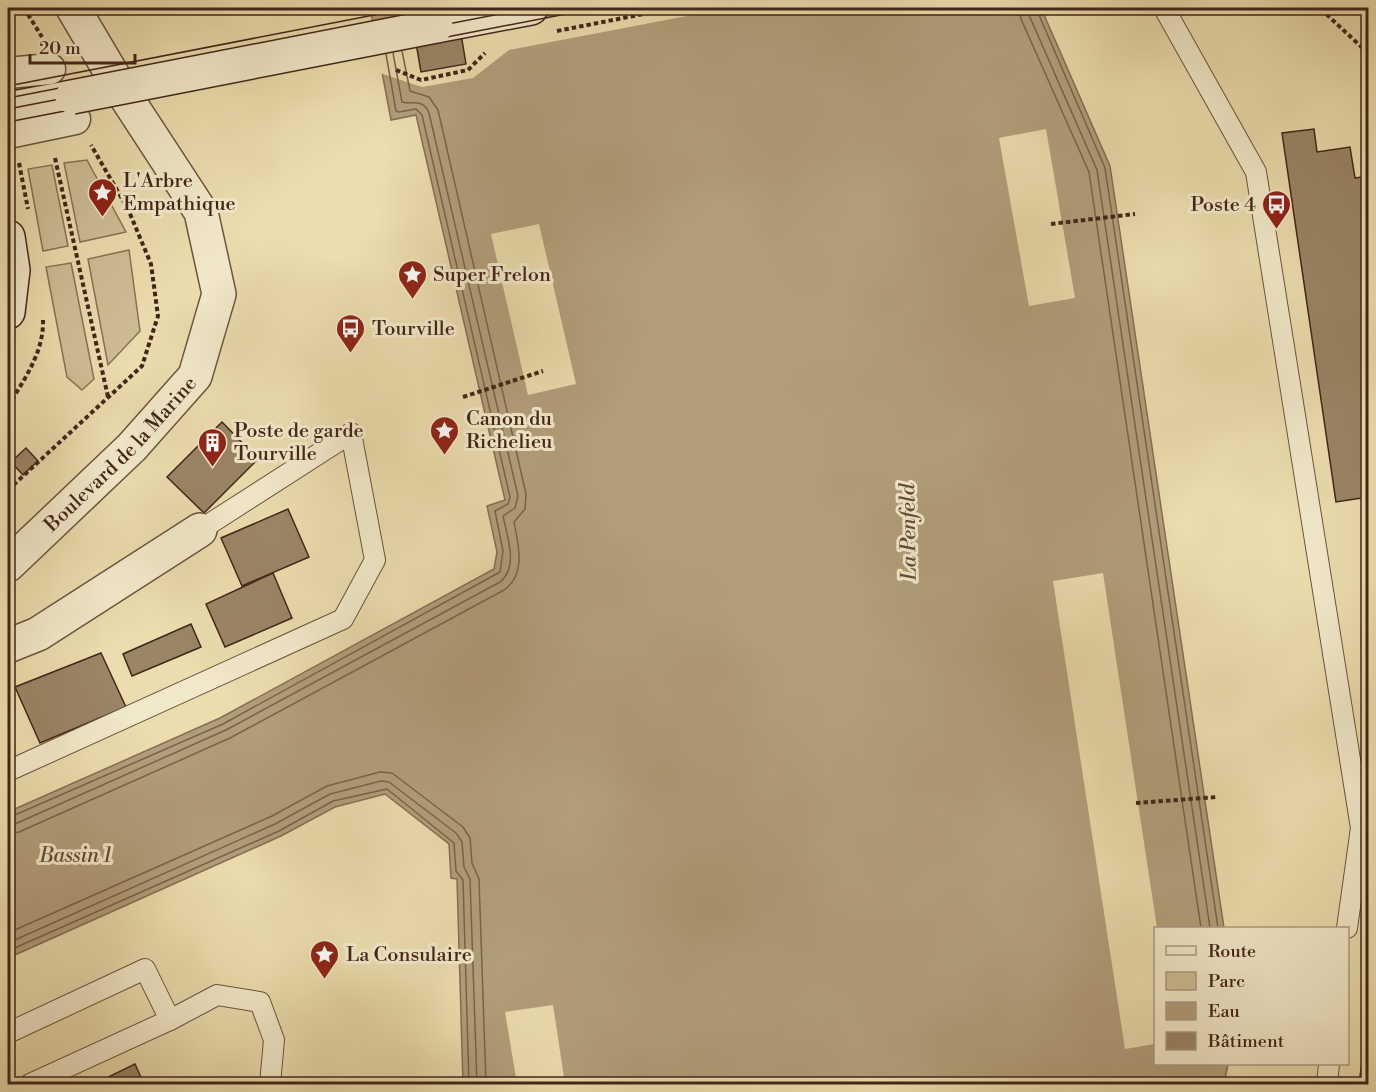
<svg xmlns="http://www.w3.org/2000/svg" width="1376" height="1092" font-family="'Libre Bodoni',serif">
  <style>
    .green { fill: #cebe95; stroke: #887257; stroke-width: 1.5 }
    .water { fill: #b29e7b; stroke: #856e54; stroke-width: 1.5 }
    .pier { fill: #ebddae }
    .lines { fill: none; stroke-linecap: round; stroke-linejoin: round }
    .shore { stroke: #7a624a; stroke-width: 1.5 }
    .building { fill: #9a8566; stroke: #422519; stroke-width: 1.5 }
    .service-casing { stroke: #6c533e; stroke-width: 22 }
    .pedestrian-casing { stroke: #6c533e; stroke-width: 33 }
    .minor-casing { stroke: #6c533e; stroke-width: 36 }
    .secondary-casing { stroke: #422519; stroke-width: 36 }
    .path { stroke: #422519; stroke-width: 4; stroke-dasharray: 4.5 3; stroke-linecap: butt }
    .service { stroke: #f2e9ca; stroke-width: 20 }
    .pedestrian { stroke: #f2e9ca; stroke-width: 30 }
    .minor { stroke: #f2e9ca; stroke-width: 33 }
    .secondary { stroke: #f2e9ca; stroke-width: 33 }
    .tram { stroke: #422519; stroke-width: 1.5 }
    .secondary-bridge-casing { stroke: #422519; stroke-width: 36; stroke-linecap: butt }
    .path-bridge { stroke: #422519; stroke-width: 4; stroke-dasharray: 4.5 3; stroke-linecap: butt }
    .secondary-bridge { stroke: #f2e9ca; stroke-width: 33 }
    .labels { text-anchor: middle; stroke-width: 6; stroke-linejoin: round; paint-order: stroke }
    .poi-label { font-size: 20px; fill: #422519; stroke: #f2e9ca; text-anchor: start }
    .street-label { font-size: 20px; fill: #422519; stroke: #f2e9ca }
    .water-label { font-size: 21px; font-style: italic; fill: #644936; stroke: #f2e9ca }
  </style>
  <rect width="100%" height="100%" fill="#ebddae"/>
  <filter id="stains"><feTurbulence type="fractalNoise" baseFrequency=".00333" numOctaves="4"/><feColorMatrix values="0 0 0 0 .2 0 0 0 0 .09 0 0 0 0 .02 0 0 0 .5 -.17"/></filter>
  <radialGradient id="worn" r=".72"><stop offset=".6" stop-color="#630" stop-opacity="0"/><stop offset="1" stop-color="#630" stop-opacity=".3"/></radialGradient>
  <!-- green -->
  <g class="green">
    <polygon points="87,160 126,232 80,242 64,163"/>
    <polygon points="52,165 68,246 43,251 28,169"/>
    <polygon points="129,250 140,331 108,365 88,259"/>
    <polygon points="71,263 94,379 82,390 67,377 46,267"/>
  </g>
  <!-- water -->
  <polygon class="water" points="370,8 1041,8 1110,166 1224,928 1156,928 1156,1064 1228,1064 1224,1084 463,1084 457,879 451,878 449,844 385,794 335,807 281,836 8,958 8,812 220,718 494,569 497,552 487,506 505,500 416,115 391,120"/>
  <!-- pier -->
  <g class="pier">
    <polygon points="597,8 729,8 509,50 473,78 422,87 380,73 376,50 416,43 422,72 466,64 461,34"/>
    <polygon points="1046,129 1075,298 1029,306 999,138"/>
    <polygon points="539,224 576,384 528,395 491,234"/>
    <polygon points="1103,573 1157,928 1156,928 1155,1044 1125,1049 1053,581"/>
    <polygon points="553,1005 565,1084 517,1084 505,1012"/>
  </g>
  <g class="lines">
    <!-- shore -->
    <g class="shore">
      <polyline points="1019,8 1021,19 1089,172 1201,928"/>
      <polyline points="1028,8 1029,15 1097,170 1210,928"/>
      <polyline points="1036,8 1105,168 1218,928"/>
      <polyline points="8,818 223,724 500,572 503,551 495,511 508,504 510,497 422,115 416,109 399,112 396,111 386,54"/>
      <path d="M 8,825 L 15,824 L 226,730 L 500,582 C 519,567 507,536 503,516 L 515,508 L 518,496 L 429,113 C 423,98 413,105 402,102 L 393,53"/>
      <path d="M 8,834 L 19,832 L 230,738 L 504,590 C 527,574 518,544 514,522 L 525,509 L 526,494 L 438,110 L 429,97 L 410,91 L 402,51"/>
      <polyline points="8,933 272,816 327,786 380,772 392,773 463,827 470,838 472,863 479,879 486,1084"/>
      <polyline points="8,943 275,824 330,794 381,781 389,782 456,833 462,842 464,867 470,879 477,1084"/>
      <polyline points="8,951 279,831 333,801 387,789 454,843 456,871 463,880 469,1084"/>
    </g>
  </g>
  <!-- building -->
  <g class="building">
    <polygon points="461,34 466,64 421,72 416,43"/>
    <polygon points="1314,129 1317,152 1350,147 1355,178 1368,176 1368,497 1336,502 1282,133"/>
    <polygon points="222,422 258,459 204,513 167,477"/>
    <polygon points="26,448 38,461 23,475 11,462"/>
    <polygon points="288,509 309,557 242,586 221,538"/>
    <polygon points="273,573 292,618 225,647 206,604"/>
    <polygon points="191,624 201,647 132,676 123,654"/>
    <polygon points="101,653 126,707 40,743 15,687"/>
    <polygon points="1368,1015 1368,1084 1359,1084"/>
    <polygon points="135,1064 144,1084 94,1084"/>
  </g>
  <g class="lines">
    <defs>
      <g id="service">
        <polyline points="1164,8 1256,172 1361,828 1347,928"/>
        <polyline points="8,771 343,619 375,560 351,433 200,530"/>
        <polyline points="170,1020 217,995 260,1002 274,1040 270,1084"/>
        <polyline points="8,1033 145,969 170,1020 30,1084"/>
        <polyline points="1327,1084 1329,1064"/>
      </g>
      <g id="pedestrian">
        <polyline points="8,73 50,69"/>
        <polyline points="8,133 75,119"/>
      </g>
      <g id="minor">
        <path id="s1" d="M 8,565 L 132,447 L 195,376 L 219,294 L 201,212 L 122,91 L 73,8"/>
        <polyline points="8,646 38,634 200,530"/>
      </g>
      <g id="secondary">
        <polyline points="436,26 531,8"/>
        <polyline points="8,109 72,97"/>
        <polyline points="8,237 13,270 8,312"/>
      </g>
    </defs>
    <!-- service casing -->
    <use href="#service" class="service-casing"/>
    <!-- pedestrian casing -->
    <use href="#pedestrian" class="pedestrian-casing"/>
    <!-- minor casing -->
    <use href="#minor" class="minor-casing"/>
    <!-- secondary casing -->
    <use href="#secondary" class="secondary-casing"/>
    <!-- path -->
    <g class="path">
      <polyline points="24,8 42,37"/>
      <polyline points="1323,8 1324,12 1368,53"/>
      <polyline points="557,31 674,8"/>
      <polyline points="468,70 485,53"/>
      <polyline points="55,158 108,397"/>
      <polyline points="19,163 28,209"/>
      <polyline points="1051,224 1135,214"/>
      <polyline points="463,397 543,371"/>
      <path d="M 8,406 C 24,380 44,352 43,320"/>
      <polyline points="8,490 142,366 158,316 151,264 128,209 91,145"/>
      <polyline points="1136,803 1217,797"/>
    </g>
    <!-- service -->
    <use href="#service" class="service"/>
    <!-- pedestrian -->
    <use href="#pedestrian" class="pedestrian"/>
    <!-- minor -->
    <use href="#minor" class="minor"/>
    <!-- secondary -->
    <use href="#secondary" class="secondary"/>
    <!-- tram -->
    <g class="tram">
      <polyline points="8,86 410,8"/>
      <polyline points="8,98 472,8"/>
      <polyline points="8,109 531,8"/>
      <polyline points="8,122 597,8"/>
    </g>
    <defs>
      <polyline id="secondary-bridge" points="72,97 436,26"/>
    </defs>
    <!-- secondary-bridge casing -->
    <use href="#secondary-bridge" class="secondary-bridge-casing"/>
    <!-- path-bridge -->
    <polyline class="path-bridge" points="396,70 421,80 468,70"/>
    <!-- secondary-bridge -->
    <use href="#secondary-bridge" class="secondary-bridge"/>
  </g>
  <!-- icons -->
  <defs>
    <symbol id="sight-pin" viewBox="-11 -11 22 30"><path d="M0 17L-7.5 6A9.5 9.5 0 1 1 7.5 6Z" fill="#8f2418" stroke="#f2e9ca"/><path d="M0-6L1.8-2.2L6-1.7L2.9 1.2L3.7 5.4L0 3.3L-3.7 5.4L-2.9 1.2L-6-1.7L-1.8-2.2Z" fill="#fff"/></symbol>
    <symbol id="bus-pin" viewBox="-11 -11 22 30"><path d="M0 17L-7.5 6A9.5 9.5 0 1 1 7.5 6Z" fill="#8f2418" stroke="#f2e9ca"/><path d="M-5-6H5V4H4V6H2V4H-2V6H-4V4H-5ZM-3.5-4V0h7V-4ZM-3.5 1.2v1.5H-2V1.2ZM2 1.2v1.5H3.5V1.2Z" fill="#fff"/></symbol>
    <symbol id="building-pin" viewBox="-11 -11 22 30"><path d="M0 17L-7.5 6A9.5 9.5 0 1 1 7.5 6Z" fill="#8f2418" stroke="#f2e9ca"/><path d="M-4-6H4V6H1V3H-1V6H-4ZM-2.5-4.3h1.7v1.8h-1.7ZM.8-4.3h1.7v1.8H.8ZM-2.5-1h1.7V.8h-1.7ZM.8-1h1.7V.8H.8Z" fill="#fff"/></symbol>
  </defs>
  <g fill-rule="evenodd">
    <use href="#sight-pin" x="86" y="176" width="33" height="45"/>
    <use href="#bus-pin" x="1260" y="188" width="33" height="45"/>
    <use href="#sight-pin" x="396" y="258" width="33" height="45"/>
    <use href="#bus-pin" x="334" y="312" width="33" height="45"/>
    <use href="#sight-pin" x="428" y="414" width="33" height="45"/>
    <use href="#building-pin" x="196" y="426" width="33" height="45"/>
    <use href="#sight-pin" x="308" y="938" width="33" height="45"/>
  </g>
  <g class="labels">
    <!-- poi labels -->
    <g class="poi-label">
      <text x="123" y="187">L'Arbre<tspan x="123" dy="23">Empathique</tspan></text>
      <text x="1256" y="211" text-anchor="end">Poste 4</text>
      <text x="433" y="281">Super Frelon</text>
      <text x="372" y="335">Tourville</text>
      <text x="466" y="425">Canon du<tspan x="466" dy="23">Richelieu</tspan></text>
      <text x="234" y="437">Poste de garde<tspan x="234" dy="23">Tourville</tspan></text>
      <text x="346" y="961">La Consulaire</text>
    </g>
    <!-- street labels -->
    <g class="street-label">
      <text dy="7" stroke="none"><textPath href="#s1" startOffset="158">Boulevard de la Marine</textPath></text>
    </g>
    <!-- water labels -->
    <g class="water-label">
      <text transform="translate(908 532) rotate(-91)" y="7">La Penfeld</text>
      <text x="75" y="862">Bassin 1</text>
    </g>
  </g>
  <!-- margin -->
  <rect width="1376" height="1092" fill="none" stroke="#ebddae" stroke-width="30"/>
  <rect x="9" y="9" width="1358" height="1074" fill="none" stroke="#422519" stroke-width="3"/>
  <rect x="15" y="15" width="1346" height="1062" fill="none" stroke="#422519" stroke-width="1.5"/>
  <!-- legend -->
  <rect x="1154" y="927" width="195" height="138" fill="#f2e9ca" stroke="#ac9b83" stroke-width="1.5"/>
  <rect x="1166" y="946" width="30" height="9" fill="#f2e9ca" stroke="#ac9b83" stroke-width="1.5"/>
  <text x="1208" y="957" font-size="18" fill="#422519">Route</text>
  <rect x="1166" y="972" width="30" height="18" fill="#cebe95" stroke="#ac9b83" stroke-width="1.5"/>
  <text x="1208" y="987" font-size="18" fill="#422519">Parc</text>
  <rect x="1166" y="1002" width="30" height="18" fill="#b29e7b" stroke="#ac9b83" stroke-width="1.5"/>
  <text x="1208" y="1017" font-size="18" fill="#422519">Eau</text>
  <rect x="1166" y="1032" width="30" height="18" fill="#9a8566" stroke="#ac9b83" stroke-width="1.5"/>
  <text x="1208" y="1047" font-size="18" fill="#422519">Bâtiment</text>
  <!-- scale -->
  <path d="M30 54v9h105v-9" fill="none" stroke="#422519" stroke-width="3"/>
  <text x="39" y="54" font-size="18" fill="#422519" stroke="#f2e9ca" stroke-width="4.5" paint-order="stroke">20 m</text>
  <rect width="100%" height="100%" filter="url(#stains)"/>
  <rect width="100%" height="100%" fill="url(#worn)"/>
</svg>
